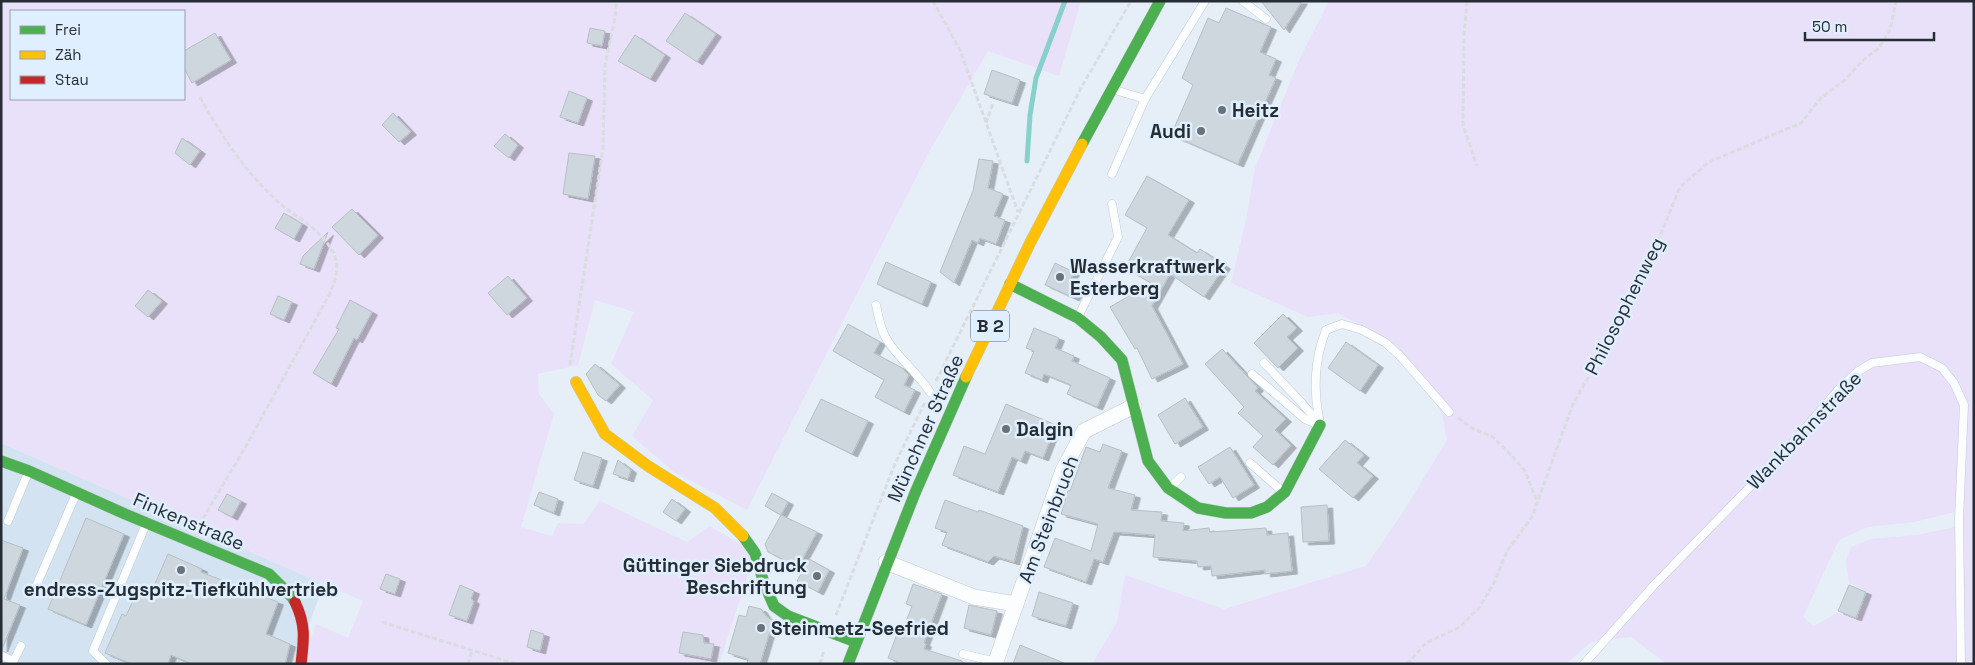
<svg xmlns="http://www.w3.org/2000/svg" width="1975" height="665" font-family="'Space Grotesk',sans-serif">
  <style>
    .built { fill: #d4e3f1 }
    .green { fill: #e8e1f9; fill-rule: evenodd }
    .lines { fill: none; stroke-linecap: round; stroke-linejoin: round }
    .stream { stroke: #87d1ca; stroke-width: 5 }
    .building { fill: #cdd7dd; stroke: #b6bfc4; filter: url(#shadow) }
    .lane-casing { stroke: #c3cad2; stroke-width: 9 }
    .street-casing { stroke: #c3cad2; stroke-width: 16 }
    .fast-casing { stroke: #c3cad2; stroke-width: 12 }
    .slow-casing { stroke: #c3cad2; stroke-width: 12 }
    .jam-casing { stroke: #c3cad2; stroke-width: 12 }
    .path { stroke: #dadde0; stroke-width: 3; stroke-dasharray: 5 2.5; stroke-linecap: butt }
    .lane { stroke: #fbfdfe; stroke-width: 8 }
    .street { stroke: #fbfdfe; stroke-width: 15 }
    .fast { stroke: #4caf50; stroke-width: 11 }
    .slow { stroke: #ffc107; stroke-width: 11 }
    .jam { stroke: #c62828; stroke-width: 11 }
    .poi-dot { fill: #697179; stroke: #dfefff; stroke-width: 2 }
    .labels { text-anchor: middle; stroke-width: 5; stroke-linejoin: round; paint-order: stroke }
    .shield { fill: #dfefff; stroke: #5e6771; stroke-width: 1 }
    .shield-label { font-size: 18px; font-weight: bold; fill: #262d34 }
    .poi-label { font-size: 19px; font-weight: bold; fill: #262d34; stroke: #dfefff; text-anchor: start }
    .street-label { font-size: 19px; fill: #262d34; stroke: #dfefff }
  </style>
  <defs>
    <filter id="shadow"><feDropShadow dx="5.5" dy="3" stdDeviation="0" flood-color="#0004"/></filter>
  </defs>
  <rect width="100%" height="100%" fill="#e6eff8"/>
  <!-- built -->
  <polygon class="built" points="1,443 324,584 294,664 1,664"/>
  <!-- green -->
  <g class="green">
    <path d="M 1,1 L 1081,1 L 1059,76 L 988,51 L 929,152 L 747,510 L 674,472 L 632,436 L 653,400 L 611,364 L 634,312 L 595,300 L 578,365 L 538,374 L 539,394 L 554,414 L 521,527 L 552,536 L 558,523 L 583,524 L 600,501 L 687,542 L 710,526 L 755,553 L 719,664 L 302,664 L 316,624 L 348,638 L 363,601 L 1,443 ZM 11,11 L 184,11 L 184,99 L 11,99 Z"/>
    <path d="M 1329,1 L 1974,1 L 1974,664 L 1667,664 L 1631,637 L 1591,642 L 1566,664 L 1092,664 L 1117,622 L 1125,575 L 1224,609 L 1366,566 L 1403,512 L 1447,440 L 1442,413 L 1397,346 L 1338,313 L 1308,317 L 1231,283 L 1247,215 L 1255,168 L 1300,58 ZM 1959,511 L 1959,526 L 1917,535 L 1870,539 L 1851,547 L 1846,560 L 1849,583 L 1868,592 L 1857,620 L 1837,613 L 1814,626 L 1803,617 L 1839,540 L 1868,527 L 1915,522 Z"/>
  </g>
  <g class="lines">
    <!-- stream -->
    <polyline class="stream" points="1027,161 1030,115 1036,78 1065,1"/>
  </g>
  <!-- building -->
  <g class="building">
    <polygon points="1261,1 1302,1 1284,30"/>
    <polygon points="1226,8 1271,27 1260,52 1276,59 1269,75 1276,78 1238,164 1171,135 1193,85 1182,78 1208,18 1219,23"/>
    <polygon points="685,13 716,34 697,62 666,41"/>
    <polygon points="590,28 605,31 602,46 587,43"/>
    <polygon points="215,33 231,60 192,83 184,68 184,51"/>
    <polygon points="635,35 665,55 650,79 618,61"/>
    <polygon points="992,70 1020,80 1012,103 984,94"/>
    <polygon points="569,91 587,98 578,123 560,117"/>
    <polygon points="393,113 411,132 399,142 382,125"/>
    <polygon points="505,134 518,145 509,158 494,146"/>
    <polygon points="182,138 200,151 190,165 175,153"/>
    <polygon points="569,153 595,156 588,199 563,194"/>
    <polygon points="979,159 993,161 988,188 1003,194 994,216 1005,220 996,244 980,238 978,243 972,240 954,283 940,272 973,191"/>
    <polygon points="1147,176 1189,200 1168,235 1197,253 1200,249 1225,266 1204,297 1170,274 1152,306 1183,364 1152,379 1137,348 1135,349 1110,307 1151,283 1125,268 1147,228 1125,215"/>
    <polygon points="352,209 378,235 359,255 332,227"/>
    <polygon points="284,213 302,224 294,239 275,228"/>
    <polygon points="328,232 314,269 300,264 303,256"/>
    <polygon points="886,262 931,282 922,304 877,284"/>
    <polygon points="1055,263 1074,272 1070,281 1080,287 1074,298 1045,285"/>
    <polygon points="508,276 527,298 507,315 488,293"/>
    <polygon points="148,290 162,301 148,317 135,306"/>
    <polygon points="278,296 292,302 284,320 270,314"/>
    <polygon points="350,300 372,312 357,340 354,338 331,384 313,373 339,329 336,328"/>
    <polygon points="1283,314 1297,328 1287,337 1298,348 1278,368 1254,343"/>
    <polygon points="848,324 880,342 874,353 902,368 909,375 904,385 915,390 904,412 875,397 884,380 833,351"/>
    <polygon points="1034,328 1059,338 1055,348 1074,356 1072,361 1110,378 1097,407 1067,394 1071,385 1044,374 1042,380 1025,373 1034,351 1026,348"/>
    <polygon points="1346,342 1378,365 1360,391 1328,368"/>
    <polygon points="1222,349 1258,388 1255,391 1286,419 1275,430 1291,445 1273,465 1253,447 1263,436 1238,413 1244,407 1205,364"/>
    <polygon points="595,364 620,385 606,401 598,395 586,374"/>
    <polygon points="1185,398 1203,427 1175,444 1158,415"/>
    <polygon points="821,399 868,421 852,454 805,431"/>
    <polygon points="1006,404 1056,425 1043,458 1025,451 1021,461 1012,457 998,492 953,475 964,446 985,454"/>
    <polygon points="1345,440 1364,455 1357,463 1373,476 1353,498 1319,469"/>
    <polygon points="1103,444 1122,451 1108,488 1135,495 1131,510 1162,512 1161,521 1184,523 1183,531 1209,528 1210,532 1266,528 1267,535 1288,533 1292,571 1265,574 1265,570 1212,576 1211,566 1198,567 1197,561 1153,557 1155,535 1114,532 1103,562 1094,559 1086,582 1044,567 1055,538 1091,551 1098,524 1061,514 1068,490 1070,491 1086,447 1100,452"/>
    <polygon points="1230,447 1254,485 1233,498 1220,477 1209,484 1198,467"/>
    <polygon points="583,452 602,458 593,486 574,480"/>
    <polygon points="618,460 631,470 628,479 613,474"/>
    <polygon points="539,492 558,499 554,513 534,505"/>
    <polygon points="772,493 788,502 781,515 765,506"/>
    <polygon points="227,494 241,501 232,517 218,510"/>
    <polygon points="672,499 685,509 676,521 663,512"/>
    <polygon points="945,500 978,512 979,510 1023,526 1014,562 994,556 988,562 942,545 947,532 935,528"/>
    <polygon points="1327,505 1329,541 1303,542 1301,507"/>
    <polygon points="781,515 817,532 798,567 768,552 765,544"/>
    <polygon points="86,518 124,534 86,625 48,609"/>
    <polygon points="1,540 23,548 4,599 20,605 2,649"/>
    <polygon points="168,554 202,569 201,572 278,602 266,634 290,644 285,664 192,664 171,655 168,664 132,664 105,653 122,614 126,616 138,590 150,595"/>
    <polygon points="809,559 829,570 818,592 797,581"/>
    <polygon points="386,574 400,579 395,594 380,589"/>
    <polygon points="913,584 942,594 924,643 926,644 924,649 962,661 962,664 903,664 888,658 897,634 901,635 912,606 906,604"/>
    <polygon points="460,585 474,591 471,599 474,601 467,621 449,615"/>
    <polygon points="1849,585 1866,592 1856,618 1838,611"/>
    <polygon points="1039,592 1073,603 1066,626 1032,616"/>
    <polygon points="969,605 997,611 991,635 964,628"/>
    <polygon points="749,606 761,609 766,616 773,621 760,664 747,664 748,659 728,653 739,615 746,617"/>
    <polygon points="531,630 544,634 540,651 527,647"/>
    <polygon points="683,632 703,635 704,643 714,644 711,659 679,653"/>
    <polygon points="1020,645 1064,663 1064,664 1013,664"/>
  </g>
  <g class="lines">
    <defs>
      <g id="lane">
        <polyline points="1243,1 1266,19"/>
        <polyline points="1115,90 1145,99"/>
        <polyline points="1112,174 1145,99 1205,1"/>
        <path d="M 876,305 C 879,318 881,332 889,343 C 901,360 918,374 930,392"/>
        <polyline points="1079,315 1118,237 1112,204"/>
        <polyline points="1264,363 1300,401 1319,423"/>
        <polyline points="1252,374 1305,419 1317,424"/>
        <path d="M 1320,423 C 1313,391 1314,360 1326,330 L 1342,324 L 1362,330 L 1386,343 L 1401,357 L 1449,412"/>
        <polyline points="1250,463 1282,491"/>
        <polyline points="1170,487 1181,477"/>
        <polyline points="8,521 28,473"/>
        <polyline points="34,591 76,494"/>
        <polyline points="963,654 996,662"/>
        <polyline points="1,655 13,661"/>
        <polyline points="12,664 21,646"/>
        <polyline points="106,664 93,651 146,524"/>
        <polyline points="1584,664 1655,584 1788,448 1839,389 1857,372 1872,363 1920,357 1942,368 1954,383 1964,405 1959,519 1961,664"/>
      </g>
      <g id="street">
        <polyline points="886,562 974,597 1016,604"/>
        <polyline points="995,664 1063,470 1084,431 1134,406"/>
      </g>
      <g id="fast">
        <polyline points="1082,144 1160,1"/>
        <polyline points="1010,284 1078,318 1101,337 1122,360 1148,461 1168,488 1198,508 1226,513 1251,513 1267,507 1285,492 1320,425"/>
        <polyline points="1,461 29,471 125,514 269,574 292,597 295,602"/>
        <polyline points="743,536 755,553 764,583 774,606 788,616 856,642"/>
        <polyline points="848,664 915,493 966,377"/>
      </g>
      <g id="slow">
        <polyline points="966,377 1030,243 1082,144"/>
        <polyline points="576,382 605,434 648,466 715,508 743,536"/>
      </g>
      <path id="jam" d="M 295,602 C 306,625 304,639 301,664"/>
    </defs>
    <!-- lane casing -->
    <use href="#lane" class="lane-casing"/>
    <!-- street casing -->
    <use href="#street" class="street-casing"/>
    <!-- fast casing -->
    <use href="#fast" class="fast-casing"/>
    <!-- slow casing -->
    <use href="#slow" class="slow-casing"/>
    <!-- jam casing -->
    <use href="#jam" class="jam-casing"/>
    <!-- path -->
    <g class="path">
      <polyline points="933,1 960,50 1018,212"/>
      <polyline points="1467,1 1464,36 1463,125 1477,166"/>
      <polyline points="986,123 993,103"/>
      <polyline points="570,365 603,148 605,65 614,23 617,1"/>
      <polyline points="936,381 1081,88 1131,1"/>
      <polyline points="1458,418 1472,428 1493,437 1511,455 1525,471 1537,501"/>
      <path d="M 199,525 L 246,446 L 328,297 C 334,284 340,271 335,257 C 324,229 295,218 275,199 C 244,170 220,134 200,97"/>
      <polyline points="836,615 894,466 925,402"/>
      <polyline points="382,622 516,664"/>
      <polyline points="468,664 472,650"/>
      <polyline points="820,664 824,650"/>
      <polyline points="1407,664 1426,643 1460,627 1479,608 1494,583 1507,551 1532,517 1573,404 1601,355 1644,267 1652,256 1680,187 1709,162 1801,123 1820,99 1846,79 1862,61 1879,48 1890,30 1896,1"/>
    </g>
    <!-- lane -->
    <use href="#lane" class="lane"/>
    <!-- street -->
    <use href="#street" class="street"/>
    <!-- fast -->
    <use href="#fast" class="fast"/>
    <!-- slow -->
    <use href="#slow" class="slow"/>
    <!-- jam -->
    <use href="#jam" class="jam"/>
  </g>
  <!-- markers -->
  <g class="poi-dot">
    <circle cx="1222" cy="110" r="5"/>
    <circle cx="1201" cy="131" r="5"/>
    <circle cx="1060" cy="277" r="5"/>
    <circle cx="1006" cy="429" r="5"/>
    <circle cx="181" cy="570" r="5"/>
    <circle cx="817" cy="576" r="5"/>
    <circle cx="761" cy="628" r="5"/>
  </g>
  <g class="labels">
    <!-- shield labels -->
    <rect class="shield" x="971" y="310.5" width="38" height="31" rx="4"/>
    <g class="shield-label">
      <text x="990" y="332">B 2</text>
    </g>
    <!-- poi labels -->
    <g class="poi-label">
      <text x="1232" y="117">Heitz</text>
      <text x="1191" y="138" text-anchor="end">Audi</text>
      <text x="1070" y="273">Wasserkraftwerk<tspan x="1070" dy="22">Esterberg</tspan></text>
      <text x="1016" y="436">Dalgin</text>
      <text x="807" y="572" text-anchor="end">Güttinger Siebdruck<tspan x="807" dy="22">Beschriftung</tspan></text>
      <text x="181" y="596" text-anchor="middle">endress-Zugspitz-Tiefkühlvertrieb</text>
      <text x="771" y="635">Steinmetz-Seefried</text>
    </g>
    <!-- street labels -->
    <g class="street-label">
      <text transform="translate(1624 306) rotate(-63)" y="7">Philosophenweg</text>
      <text transform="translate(925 428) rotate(-66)" y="7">Münchner Straße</text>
      <text transform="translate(1804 430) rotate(-46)" y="7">Wankbahnstraße</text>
      <text transform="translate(1048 519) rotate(-69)" y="7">Am Steinbruch</text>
      <text transform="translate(189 521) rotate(23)" y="7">Finkenstraße</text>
    </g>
  </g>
  <!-- border -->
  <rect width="1975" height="665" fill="none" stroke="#262d34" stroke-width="5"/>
  <!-- legend -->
  <rect x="10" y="10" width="175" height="90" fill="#dfefff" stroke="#95a1ae"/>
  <rect x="20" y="26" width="25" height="8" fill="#4caf50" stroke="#95a1ae"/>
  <text x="55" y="35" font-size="15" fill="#262d34">Frei</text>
  <rect x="20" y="51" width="25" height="8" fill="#ffc107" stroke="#95a1ae"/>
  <text x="55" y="60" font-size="15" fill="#262d34">Zäh</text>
  <rect x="20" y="76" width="25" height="8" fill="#c62828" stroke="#95a1ae"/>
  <text x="55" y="85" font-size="15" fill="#262d34">Stau</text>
  <!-- scale -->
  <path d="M1805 32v8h129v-8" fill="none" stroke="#262d34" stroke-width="2.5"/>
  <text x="1812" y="32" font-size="15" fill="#262d34" stroke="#dfefff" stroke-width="4" paint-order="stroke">50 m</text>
</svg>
